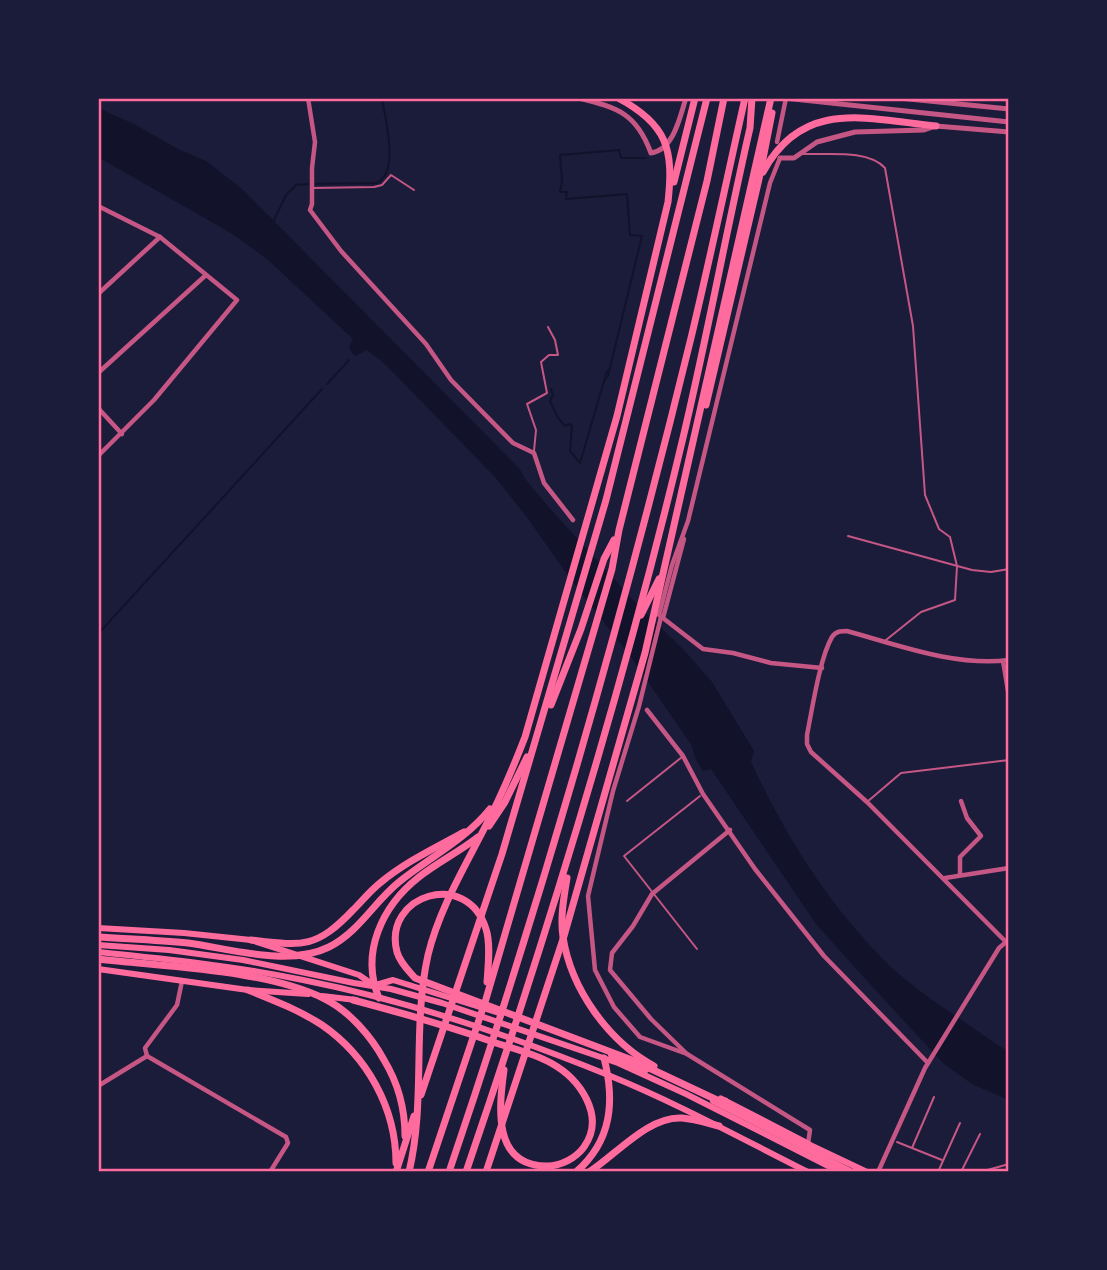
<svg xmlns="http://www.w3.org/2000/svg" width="1107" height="1270" font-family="Lato,sans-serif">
<rect width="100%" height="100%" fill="#1b1b3a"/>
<path fill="#12122b" d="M98 108 134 124 178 149 206 161 242 189 520 469 525 479 554 513 642 610 683 649 712 682 754 751 751 762C785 835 827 903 884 960 906 983 934 1001 960 1019 977 1030 992 1042 1009 1052V1100L972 1084 944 1064 868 982 816 924 711 769 703 771 695 758 692 746 631 657 572 581 526 516 495 477 386 365 367 350 355 356 349 348 353 339 267 259 231 233 98 157Z"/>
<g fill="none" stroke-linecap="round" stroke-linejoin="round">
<g stroke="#12122b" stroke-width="2">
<path d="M315 184 377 183C400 171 385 120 382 98"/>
<path d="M273 222 286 195 296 185 309 184"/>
<path d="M605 379 608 376 642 236 630 235 627 194 566 199 567 192H560L562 181 560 155 619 150 621 158H646"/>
<path d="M327 384 349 360"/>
<path d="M551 389 553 395 550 401 558 418 565 426 570 424 572 426 570 451 580 463 607 371"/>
<path d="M98 634 322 389"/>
</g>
<g stroke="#c65784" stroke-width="2">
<path d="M803 154C827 155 868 149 885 168L913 326 925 495 939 529 950 537 957 566 955 600 921 612 886 640"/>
<path d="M313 188 374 187 382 185 391 175 414 190"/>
<path d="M534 451 536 430 527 404 547 393 541 362 549 355H558L555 340 548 327"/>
<path d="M848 536 972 570 991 572 1009 569"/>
<path d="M627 801 682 757"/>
<path d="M867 802 901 773 1009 760"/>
<path d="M697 949 624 856 700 796"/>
<path d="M897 1142 942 1160"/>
<path d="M912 1148 934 1097"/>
<path d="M938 1172 960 1123"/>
<path d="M961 1172 980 1134"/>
<path d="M980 1172 1009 1164"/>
</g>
<g stroke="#c65784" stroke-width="4.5">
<path d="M308 98 315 142 312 168V204L310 210 341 251 426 344 451 380 513 443 534 453 544 483 573 520"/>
<path d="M777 142 786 98"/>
<path d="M780 158 770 183 688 521 672 565 659 615 703 649 733 653 771 663 822 668"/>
<path d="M98 206 160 237 237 300 154 400 98 456"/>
<path d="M98 294 160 237"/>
<path d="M98 373 206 275"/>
<path d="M98 408 122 434"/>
<path d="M661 617 639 706 613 791 588 896 595 970 614 1007 640 1037 687 1054"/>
<path d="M663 618 684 539"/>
<path d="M1009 660C956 667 898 645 847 631 841 631 836 631 832 637 820 657 812 710 807 735V744L811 752 867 802 1009 945"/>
<path d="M1003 661 1009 697"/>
<path d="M647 710 683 756 703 794 755 869 824 956 928 1063"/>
<path d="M730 830 652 894 633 926 612 953 610 970 651 1019 687 1054 810 1130 808 1144"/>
<path d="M960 874V857L981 836 967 818 961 801"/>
<path d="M945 878 1009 868"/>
<path d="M147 1056 286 1137 288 1143 270 1172"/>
<path d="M147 1056 145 1048 177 1005 182 981"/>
<path d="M98 1086 147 1056"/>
<path d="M878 1172 925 1068 999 948 1006 942"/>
</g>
<g stroke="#c65784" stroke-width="5">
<path d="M579 98C618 108 636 113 651 153 674 150 680 116 686 98"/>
<path d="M784 98 1009 122"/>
<path d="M899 98 1009 109"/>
<path d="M780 158H794L817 142 855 132 924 130 936 126 1009 132"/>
</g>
<g stroke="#ff6b9d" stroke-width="6">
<path d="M98 928 184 933 251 940 359 975 372 984"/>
<path d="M98 945 169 950 243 960 354 983 391 989 442 1003 618 1063 686 1094 840 1172"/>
<path d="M98 952C167 959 236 966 303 980 404 1000 512 1036 608 1075 677 1103 742 1139 808 1172"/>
<path d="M98 969 248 990 308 994"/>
<path d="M376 985 393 980 499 1013"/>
<path d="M322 996 356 1000"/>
<path d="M611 1055 646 1070"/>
<path d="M713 1101 852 1172"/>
<path d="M808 1144 867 1172"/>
</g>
<g stroke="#ff6b9d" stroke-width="7">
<path d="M763 172C803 98 867 119 936 126"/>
<path d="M674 182 695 98"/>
<path d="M706 405 759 179 772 113"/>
<path d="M641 615 659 579"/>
<path d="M551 705 581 629 604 559 614 540"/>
<path d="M489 826 505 802 527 757"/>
<path d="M567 878C564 897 560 917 563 937 571 989 608 1041 654 1066"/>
<path d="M98 937C128 939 158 940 188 943 231 949 289 967 329 947 359 932 374 902 399 882 430 857 464 841 490 809"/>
<path d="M251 940C302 946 316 949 353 910 362 901 370 891 380 883 405 862 435 848 464 832"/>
<path d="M98 959C165 967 265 969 325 999 349 1011 371 1036 384 1060 398 1083 405 1109 405 1136"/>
<path d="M487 982C488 967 491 944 486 929 467 868 382 895 397 952 400 963 409 971 415 978L632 1060 717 1100 725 1101"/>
<path d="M248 990C273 1000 299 1010 322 1025 367 1056 396 1108 396 1163"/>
<path d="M379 998C360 953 382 906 419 877 438 862 459 852 478 837"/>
<path d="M353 1000C402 1013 449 1026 496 1043 515 1049 535 1054 551 1063 580 1079 606 1116 584 1147 576 1158 561 1166 547 1166 492 1166 499 1107 504 1070"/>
<path d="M421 1095 502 854 606 500 707 98"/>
<path d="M721 1099 808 1144"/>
<path d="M396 1172 414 1116"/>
<path d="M409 1172C426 1101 412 1027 428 955 439 910 463 870 484 829 500 799 513 768 525 737L617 416 668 202C674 149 667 124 618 98"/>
<path d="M428 1172 486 999 612 569 619 530 707 181 724 98"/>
<path d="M449 1172C542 898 622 620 691 338 710 259 727 178 745 98"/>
<path d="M466 1172C548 932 623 689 682 442 707 338 726 232 750 128L752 98"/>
<path d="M486 1172 564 936 645 653 771 98"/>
<path d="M576 1172C612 1141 615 1101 604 1058"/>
<path d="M589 1172C616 1155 648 1116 682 1118 694 1119 707 1123 719 1126"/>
</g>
</g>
<rect width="1107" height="1270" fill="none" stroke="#1b1b3a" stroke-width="200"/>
<rect x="100" y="100" width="907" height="1070" fill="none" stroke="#ff6b9d" stroke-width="2.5"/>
</svg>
